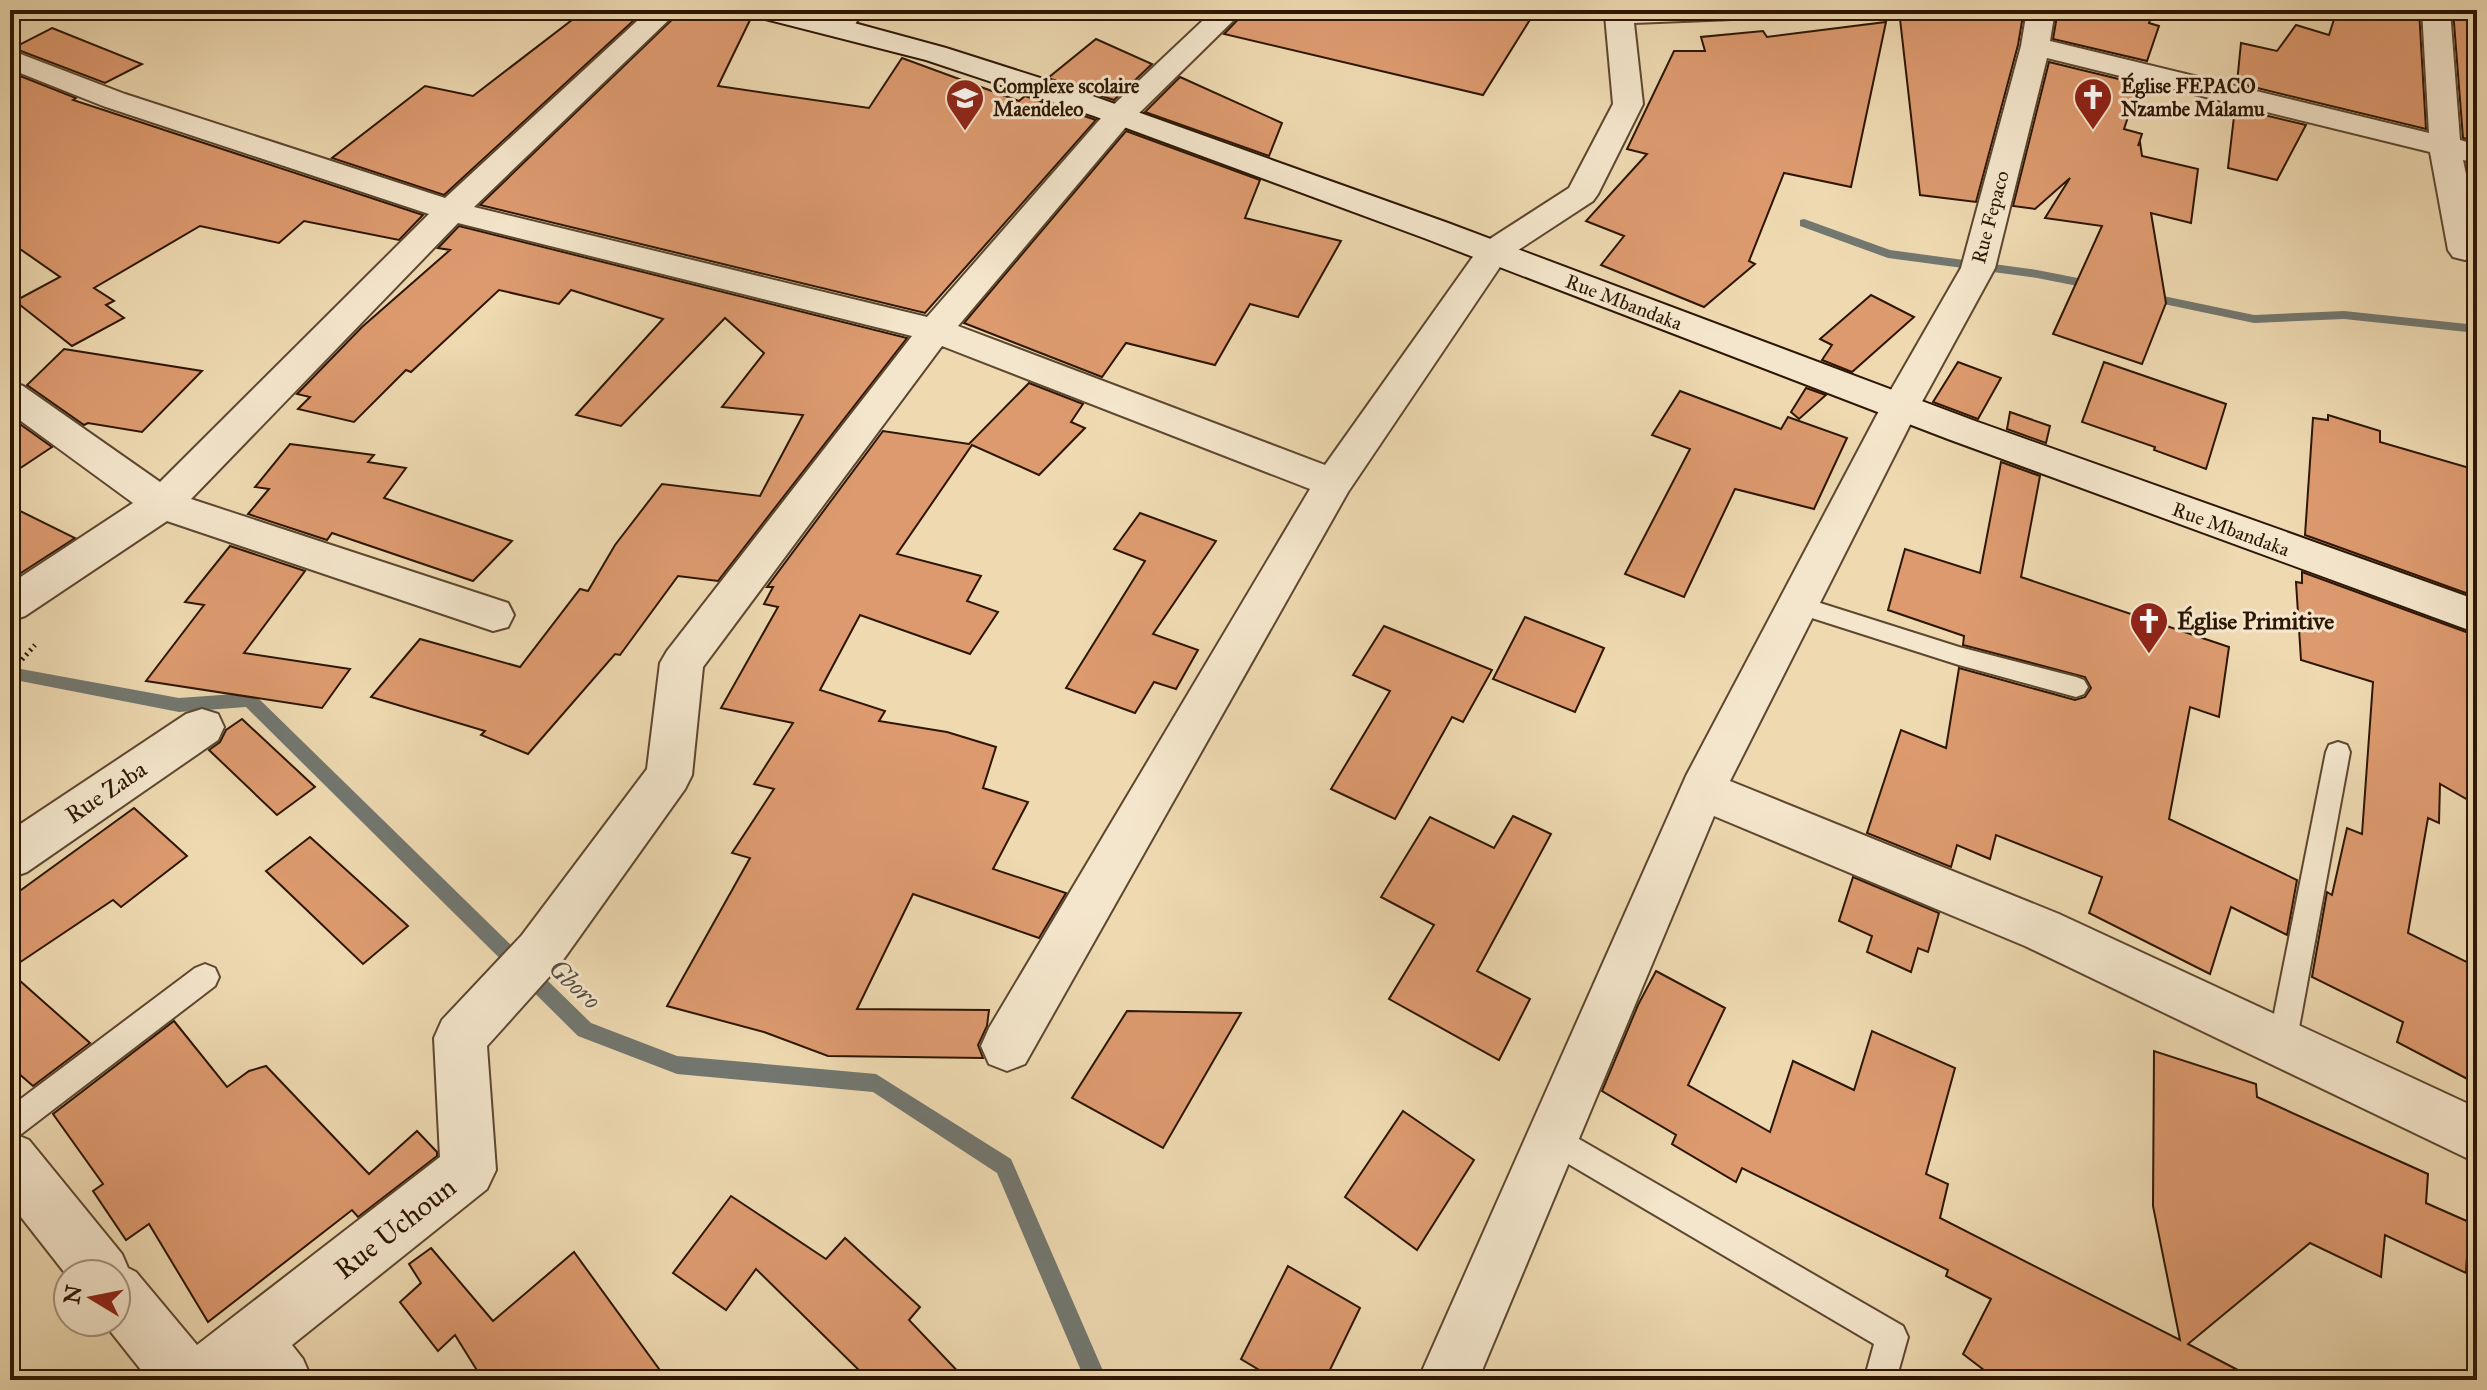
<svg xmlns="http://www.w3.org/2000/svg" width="2487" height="1390" font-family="'IM FELL Great Primer',serif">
<rect width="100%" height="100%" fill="#eed9b1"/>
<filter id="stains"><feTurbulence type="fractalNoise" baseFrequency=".0025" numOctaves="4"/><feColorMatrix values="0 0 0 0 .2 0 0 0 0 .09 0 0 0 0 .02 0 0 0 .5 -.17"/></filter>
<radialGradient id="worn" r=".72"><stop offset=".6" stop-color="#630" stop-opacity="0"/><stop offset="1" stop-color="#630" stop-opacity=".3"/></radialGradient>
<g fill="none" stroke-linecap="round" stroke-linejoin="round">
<g fill="#727770" fill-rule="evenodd">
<path d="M1804 219 1890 250 2037 270 2098 282 2104 286 2098 290 2037 278 1888 258 1800 226V220Z"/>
<path d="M2144 292 2254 315 2344 311 2477 325V333L2344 319 2254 323 2140 299V293Z"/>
<path d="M10 667 179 698 249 693 255 695 591 1023 677 1056 876 1074 1011 1159 1107 1380H1085L997 1173 873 1092 677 1074 578 1036 246 707 179 712 10 679Z"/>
</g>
</g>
<g fill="#dd9a6f" stroke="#2d1604" stroke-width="2">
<path d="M585 10H645L444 195 332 158 425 86 473 96Z"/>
<path d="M682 10H746L751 18 718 86 869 108 902 58 1019 101 1025 96 1096 120 925 313 480 205Z"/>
<path d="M1247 10H1536L1483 95 1224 34Z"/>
<path d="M1899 10H2024L2018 45 1976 202 1920 195Z"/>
<path d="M2058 10H2154L2149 23 2159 26 2147 61 2053 39Z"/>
<path d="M2337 10H2419L2426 129 2237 83 2241 43 2277 51 2296 25 2329 35Z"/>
<path d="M2453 10H2477V142L2463 138Z"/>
<path d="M1886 22 1851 187 1784 173 1749 261 1755 264 1704 307 1601 265 1624 236 1586 221 1647 154 1627 149 1674 51H1705L1701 37 1763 31 1767 37Z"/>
<path d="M52 28 142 64 105 83 13 48Z"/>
<path d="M1096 39 1152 64 1114 100 1048 78Z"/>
<path d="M2049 62 2139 84 2124 129 2142 134 2138 146 2140 142 2142 156 2198 169 2191 223 2151 213 2166 303 2142 364 2053 334 2102 226 2045 218 2070 178 2035 209 2013 206Z"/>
<path d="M10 72 76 98 73 100 423 215 399 240 304 221 279 243 200 226 94 288 114 301 106 305 124 318 72 346 15 301 60 277 10 242Z"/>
<path d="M1180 77 1282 123 1269 156 1145 112Z"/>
<path d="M2235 108 2306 125 2277 180 2228 168Z"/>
<path d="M1126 131 1260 180 1245 218 1341 241 1298 317 1250 304 1215 365 1126 343 1102 377 964 323Z"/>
<path d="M459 226 907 338 718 581 678 576 620 655 615 654 528 754 481 735 485 731 371 697 420 639 520 667 580 589 588 591 615 545 662 484 760 496 803 415 722 407 764 353 725 318 621 426 576 415 663 319 571 290 559 304 499 290 411 372 406 370 354 422 298 409 310 397 297 394 362 327 450 250 438 248Z"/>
<path d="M1871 295 1914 317 1852 372 1822 360 1832 345 1820 339Z"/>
<path d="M64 349 202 371 142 432 88 423 84 425 27 385Z"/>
<path d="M1958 362 2001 378 1978 419 1933 402Z"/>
<path d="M2104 362 2226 404 2206 469 2154 450 2155 447 2082 422Z"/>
<path d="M1029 383 1083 404 1071 422 1085 428 1039 475 972 445 897 554 981 576 967 601 998 612 970 654 860 615 820 690 885 711 879 721 947 732 996 747 983 788 1028 802 993 869 1066 893 1039 938 913 894 857 1009 989 1010 987 1026 978 1045 983 1058 828 1056 764 1032 667 1006 750 858 732 853 774 789 754 784 793 723 721 708 778 607 764 604 773 587H767L883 431 969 444Z"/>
<path d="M1806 388 1826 395 1799 419 1791 412Z"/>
<path d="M1680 391 1781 429 1788 417 1847 438 1814 509 1735 489 1684 597 1625 574 1690 449 1652 435Z"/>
<path d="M2010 412 2050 426 2046 443 2007 429Z"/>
<path d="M2328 415 2380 431V442L2473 469 2474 525 2470 543 2477 546V597L2305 535 2313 418 2328 420Z"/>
<path d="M10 417 52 447 10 475Z"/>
<path d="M290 444 374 455 368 462 406 468 384 498 512 541 473 581 332 533 327 540 248 514 269 489 255 487Z"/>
<path d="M2001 462 2040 476 2021 577 2229 647 2219 717 2190 707 2169 819 2297 880 2287 935 2231 907 2210 974 2089 913 2102 877 1996 835 1990 859 1957 845 1951 867 1867 833 1901 730 1946 748 1959 668 2075 700 2085 697 2091 688 2085 677 1963 645 1964 636 1888 610 1905 549 1980 573Z"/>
<path d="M10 506 75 538 10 580Z"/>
<path d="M1140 513 1216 541 1153 634 1198 650 1176 689 1154 682 1135 713 1066 688 1145 561 1114 549Z"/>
<path d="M230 546 305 571 244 653 350 669 322 708 146 681 204 605 185 602Z"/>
<path d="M2302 572 2477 636V805L2440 784 2439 823 2428 818 2408 933 2477 967V1084L2397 1042 2403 1022 2312 977 2327 892 2332 895 2347 828 2362 834 2373 682 2301 660 2296 582 2302 583Z"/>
<path d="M1525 617 1604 648 1575 712 1493 679Z"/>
<path d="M1384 626 1492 670 1463 722 1452 717 1395 819 1331 789 1390 691 1353 675Z"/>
<path d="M242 719 315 787 277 815 209 750 220 742 226 730Z"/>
<path d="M134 808 187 856 121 907 113 900 10 969V898Z"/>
<path d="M1513 816 1551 834 1477 971 1530 999 1499 1060 1389 999 1434 925 1381 897 1430 817 1494 848Z"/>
<path d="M310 837 408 926 363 964 266 871Z"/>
<path d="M1853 877 1939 913 1928 952 1918 948 1911 972 1867 952 1872 936 1839 921Z"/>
<path d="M1656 971 1725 1008 1688 1085 1770 1132 1793 1061 1854 1090 1872 1031 1955 1068 1926 1174 1948 1184 1940 1218 2180 1340 2153 1206 2154 1051 2256 1084 2257 1097 2428 1174 2426 1203 2469 1222 2466 1273 2385 1235 2381 1277 2310 1243 2188 1344 2257 1380H1997L1963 1354 1991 1299 1946 1276 1948 1270 1742 1168 1736 1182 1672 1144 1676 1135 1602 1091 1638 1005Z"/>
<path d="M10 972 90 1043 33 1086 10 1066Z"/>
<path d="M1127 1011 1241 1013 1163 1148 1072 1098Z"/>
<path d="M174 1021 227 1087 249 1071 266 1066 369 1174 417 1131 437 1152V1156L358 1217 352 1210 208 1322 149 1224 126 1240 93 1191 103 1184 53 1114Z"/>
<path d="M1403 1111 1474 1160 1417 1250 1345 1197Z"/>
<path d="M731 1196 826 1259 845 1238 920 1307 909 1320 966 1380H869L756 1269 726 1310 673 1273Z"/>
<path d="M431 1248 493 1321 574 1252 667 1380H483L455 1335 438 1351 400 1302 421 1283 409 1264Z"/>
<path d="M1288 1266 1360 1308 1325 1380H1276L1241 1359Z"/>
</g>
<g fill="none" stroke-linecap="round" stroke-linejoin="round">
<g stroke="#5d472f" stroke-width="4">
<g id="lane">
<path d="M1798 596 1959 647 2076 677 2084 680 2088 687 2084 694 2076 697 1959 665 1790 611 1787 605 1790 599Z"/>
<path d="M2338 742 2347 745 2350 752 2296 1044 2292 1054 2282 1058 2272 1054 2268 1044 2326 752 2329 745Z"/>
<path d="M205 964 215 968 219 977 215 986 20 1135 10 1140V1107L195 968Z"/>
<path d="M1553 1124 1903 1326 1908 1337 1896 1380H1864L1874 1344 1543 1149 1538 1139 1543 1129Z"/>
</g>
</g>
<g stroke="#5d472f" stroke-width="4">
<g id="street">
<path d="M649 10H679L474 207 927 317 1109 109 1214 10H1244L1131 121 958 326 1325 465 1482 244 1569 188 1613 104 1605 15 1608 10H1771L1767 16 1757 18 1634 23 1643 104 1598 194 1593 201 1506 258 1348 492 1025 1064 1007 1071 989 1064 981 1046 989 1028 1310 489 942 346 703 667 692 775 685 789 558 967 487 1046 496 1170 487 1189 292 1345 303 1359 312 1380H149L103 1322H116V1274H68V1277L10 1203V1132L29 1140 122 1254 128 1268 136 1272 197 1345 440 1157 434 1038 442 1020 522 935 647 769 660 663 667 651 912 336 458 223 191 499 508 603 514 615 508 627 493 631 167 521 25 616 10 621V584L133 503 10 413V382L23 386 160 482 429 214 103 106 10 69V50L125 94 445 198Z"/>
<path d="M835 10H863L851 32 841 35 831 32 827 26Z"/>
<path d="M2027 10H2055L2050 41 2429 133 2422 10H2450L2460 140 2477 145V163L2463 160 2477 227V257L2465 260 2453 257 2448 250 2430 152 2047 58 1995 268 1918 409 1730 781 2059 914 2477 1108V1163L2025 946 1714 816 1478 1380H1418L1686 776 1880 409 1961 268 2021 46Z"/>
<path d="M202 709 218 714 224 727 218 740 27 872 10 878V831L186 714Z"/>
</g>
</g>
<g stroke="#2d1604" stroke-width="4">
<path id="secondary" d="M749 10H801L821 14 946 48 1059 84 1448 223 1975 421 2477 600V633L1948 439 1424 238 1094 116 926 60 753 16Z"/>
</g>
<path stroke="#2d1604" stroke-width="5" stroke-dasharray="2 4" stroke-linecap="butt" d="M10 673 35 645"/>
<use href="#lane" fill="#f4e6cc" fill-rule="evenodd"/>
<use href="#street" fill="#f4e6cc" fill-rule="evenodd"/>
<use href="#secondary" fill="#f4e6cc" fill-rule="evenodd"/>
</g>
<defs>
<g id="church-pin" transform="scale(2)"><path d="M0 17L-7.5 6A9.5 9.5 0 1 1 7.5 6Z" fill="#8f2418" stroke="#f4e6cc"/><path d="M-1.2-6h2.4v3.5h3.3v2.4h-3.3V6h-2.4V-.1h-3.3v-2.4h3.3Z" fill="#fff"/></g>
<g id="school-pin" transform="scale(2)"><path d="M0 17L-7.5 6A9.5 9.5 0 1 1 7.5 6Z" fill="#8f2418" stroke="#f4e6cc"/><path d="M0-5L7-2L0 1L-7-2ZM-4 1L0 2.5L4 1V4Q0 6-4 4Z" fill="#fff"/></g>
</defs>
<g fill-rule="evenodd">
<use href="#church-pin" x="2093" y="97"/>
<use href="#school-pin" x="965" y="98"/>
<use href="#church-pin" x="2149" y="621"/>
</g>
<g text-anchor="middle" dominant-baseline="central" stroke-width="6" stroke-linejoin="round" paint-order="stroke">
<g font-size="20" font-weight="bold" fill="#2d1604" stroke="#f4e6cc" text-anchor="start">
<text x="993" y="86">Complexe scolaire<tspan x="993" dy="23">Maendeleo</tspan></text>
<text x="2121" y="86">Église FEPACO<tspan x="2121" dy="23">Nzambe Malamu</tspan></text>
</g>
<g font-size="20" fill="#2d1604" stroke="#f4e6cc">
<text transform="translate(1990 217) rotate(-75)">Rue Fepaco</text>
<text transform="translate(1624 302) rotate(21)">Rue Mbandaka</text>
<text transform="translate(2231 529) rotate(20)">Rue Mbandaka</text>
</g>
<g font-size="24" font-weight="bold" fill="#2d1604" stroke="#f4e6cc" text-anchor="start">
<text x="2177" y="621">Église Primitive</text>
</g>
<g font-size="24" fill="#2d1604" stroke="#f4e6cc">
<text transform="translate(106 792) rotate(-34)">Rue Zaba</text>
</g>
<g font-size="26" font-style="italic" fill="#554e43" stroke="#f4e6cc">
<text transform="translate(575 984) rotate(43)">Gboro</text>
</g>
<g font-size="28" fill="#2d1604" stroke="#f4e6cc">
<text transform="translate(395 1228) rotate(-38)">Rue Uchoun</text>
</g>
</g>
<rect width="2487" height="1390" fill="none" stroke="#eed9b1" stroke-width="40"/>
<rect x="12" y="12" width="2463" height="1366" fill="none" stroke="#2d1604" stroke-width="4"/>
<rect x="20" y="20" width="2447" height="1350" fill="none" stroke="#2d1604" stroke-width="2"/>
<g transform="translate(92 1298) rotate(280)"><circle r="38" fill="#f4e6cc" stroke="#a4937c" stroke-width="2"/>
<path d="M0-6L14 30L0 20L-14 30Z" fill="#8f2418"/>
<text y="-12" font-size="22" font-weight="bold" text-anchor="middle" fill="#2d1604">N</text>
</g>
<rect width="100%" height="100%" filter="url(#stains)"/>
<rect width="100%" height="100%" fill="url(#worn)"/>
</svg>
